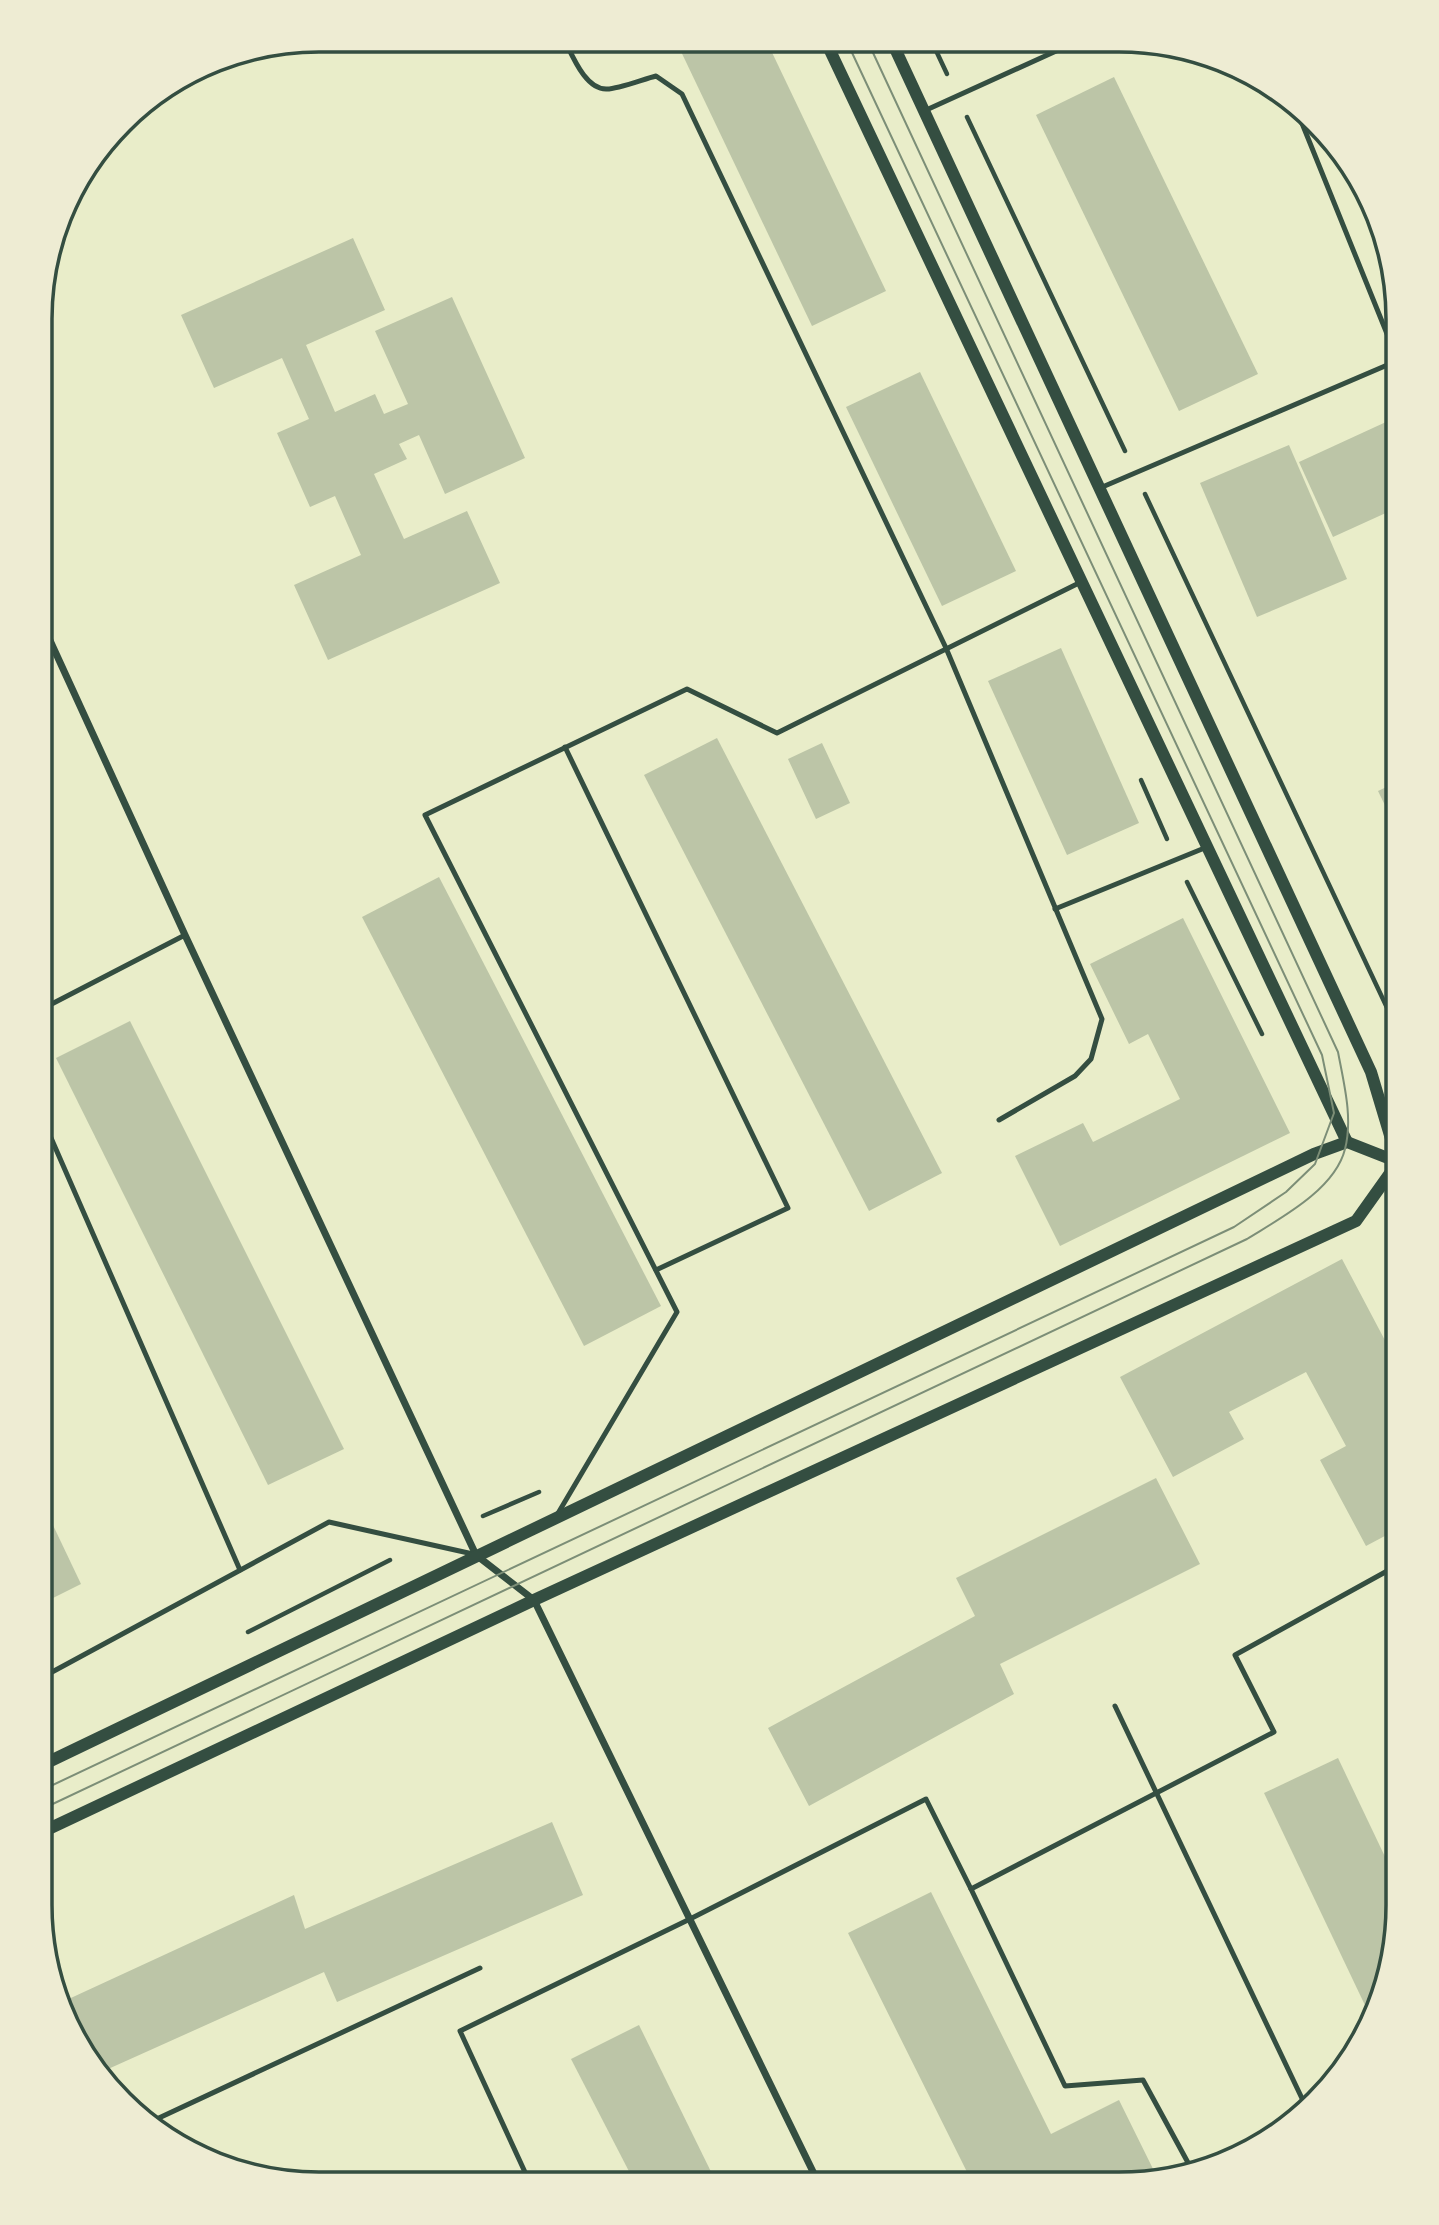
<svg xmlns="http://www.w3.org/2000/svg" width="1439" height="2225" font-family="Manrope,sans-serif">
<rect width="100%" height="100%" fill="#e9edc9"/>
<g fill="#bcc5a7">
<path d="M676 41 767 42 886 291 812 326Z"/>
<path d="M1114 77 1258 374 1179 411 1036 115Z"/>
<path d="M353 238 385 310 306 345 335 412 375 394 384 414 408 404 375 331 452 297 525 458 445 494 419 435 399 444 407 459 374 474 404 539 467 511 500 583 328 660 294 585 361 555 335 496 310 507 277 433 309 419 282 358 214 388 181 315Z"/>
<path d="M920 372 1016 571 942 606 846 407Z"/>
<path d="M1399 416V507L1333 537 1299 462Z"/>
<path d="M1289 445 1347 579 1257 617 1200 483Z"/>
<path d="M1061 648 1139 823 1067 855 988 681Z"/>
<path d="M717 738 942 1173 869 1211 644 775Z"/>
<path d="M822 743 850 803 816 819 788 759Z"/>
<path d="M1399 781V834L1378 791Z"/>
<path d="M439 877 661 1306 584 1346 362 917Z"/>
<path d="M1183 918 1290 1133 1060 1246 1015 1156 1083 1123 1093 1142 1180 1099 1148 1034 1129 1044 1090 964Z"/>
<path d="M130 1021 344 1449 268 1485 56 1058Z"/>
<path d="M1342 1259 1398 1365V1529L1366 1546 1320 1460 1346 1446 1306 1372 1229 1412 1244 1439 1173 1477 1120 1377Z"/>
<path d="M1156 1478 1200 1564 1000 1664 1014 1694 809 1806 768 1728 975 1616 956 1578Z"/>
<path d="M41 1500 81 1584 41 1604Z"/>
<path d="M1338 1758 1398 1884V1924L1384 1996 1372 2020 1264 1793Z"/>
<path d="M552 1822 583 1895 337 2002 324 1972 97 2074 62 2013 60 2003 294 1895 305 1929Z"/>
<path d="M931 1892 1051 2134 1119 2100 1157 2177 1120 2185 973 2184 848 1933Z"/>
<path d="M639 2025 717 2184 635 2183 571 2059Z"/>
</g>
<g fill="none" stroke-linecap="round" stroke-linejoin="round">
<g stroke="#344e41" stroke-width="4.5">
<path d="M932 42 947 74"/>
<path d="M967 117 1125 451"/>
<path d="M1145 494 1398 1031"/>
<path d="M1141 780 1167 839"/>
<path d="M1187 882 1262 1034"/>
<path d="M483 1516 539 1492"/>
<path d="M248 1632 390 1560"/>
</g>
<g stroke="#344e41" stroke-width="5">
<path d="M565 41C573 57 586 90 607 89 618 89 644 79 656 76L682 94 946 648 1102 1019 1091 1059 1075 1076 999 1120"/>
<path d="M239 56 240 59"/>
<path d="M1293 101 1398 361"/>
<path d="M924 111 1076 42"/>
<path d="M1100 488 1399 360"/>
<path d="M565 747 788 1208 656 1270"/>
<path d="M1055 909 1207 847"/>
<path d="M42 1009 185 935"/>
<path d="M41 1115 240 1570"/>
<path d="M557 1515 677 1312 425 815 687 689 777 733 1081 582"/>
<path d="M41 1678 329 1522 473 1554"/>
<path d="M1115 1706 1308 2111"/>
<path d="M971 1889 1065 2086 1143 2080 1192 2170"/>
<path d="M146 2124 480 1968"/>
<path d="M530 2183 460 2031 690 1919 926 1799 971 1889 1274 1732 1235 1655 1398 1565"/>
</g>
<path stroke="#344e41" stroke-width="7" d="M42 623 185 935 476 1555 534 1600 819 2184"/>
<g stroke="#344e41" stroke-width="12">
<path d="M826 42 1347 1142"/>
<path d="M892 42 1371 1072 1398 1162"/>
<path d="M40 1766 1314 1154 1347 1142 1398 1162"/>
<path d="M40 1833 534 1600 1356 1221 1398 1162"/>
</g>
<g stroke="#7c8e77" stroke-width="2">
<path d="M40 1791 1234 1227 1286 1192 1315 1164 1334 1113 1322 1055 847 42"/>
<path d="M40 1810 1247 1239C1279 1219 1335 1190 1345 1149 1353 1118 1344 1084 1338 1052L868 42"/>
</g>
</g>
<path d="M0 0H1439V2225H0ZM319 52H1119A267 267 0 0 1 1386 319V1905A267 267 0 0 1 1119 2172H319A267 267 0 0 1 52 1905V319A267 267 0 0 1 319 52Z" fill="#eeecd3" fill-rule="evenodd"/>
<path fill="none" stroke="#344e41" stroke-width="3.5" d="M319 52H1119A267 267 0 0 1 1386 319V1905A267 267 0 0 1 1119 2172H319A267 267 0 0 1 52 1905V319A267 267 0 0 1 319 52Z"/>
</svg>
